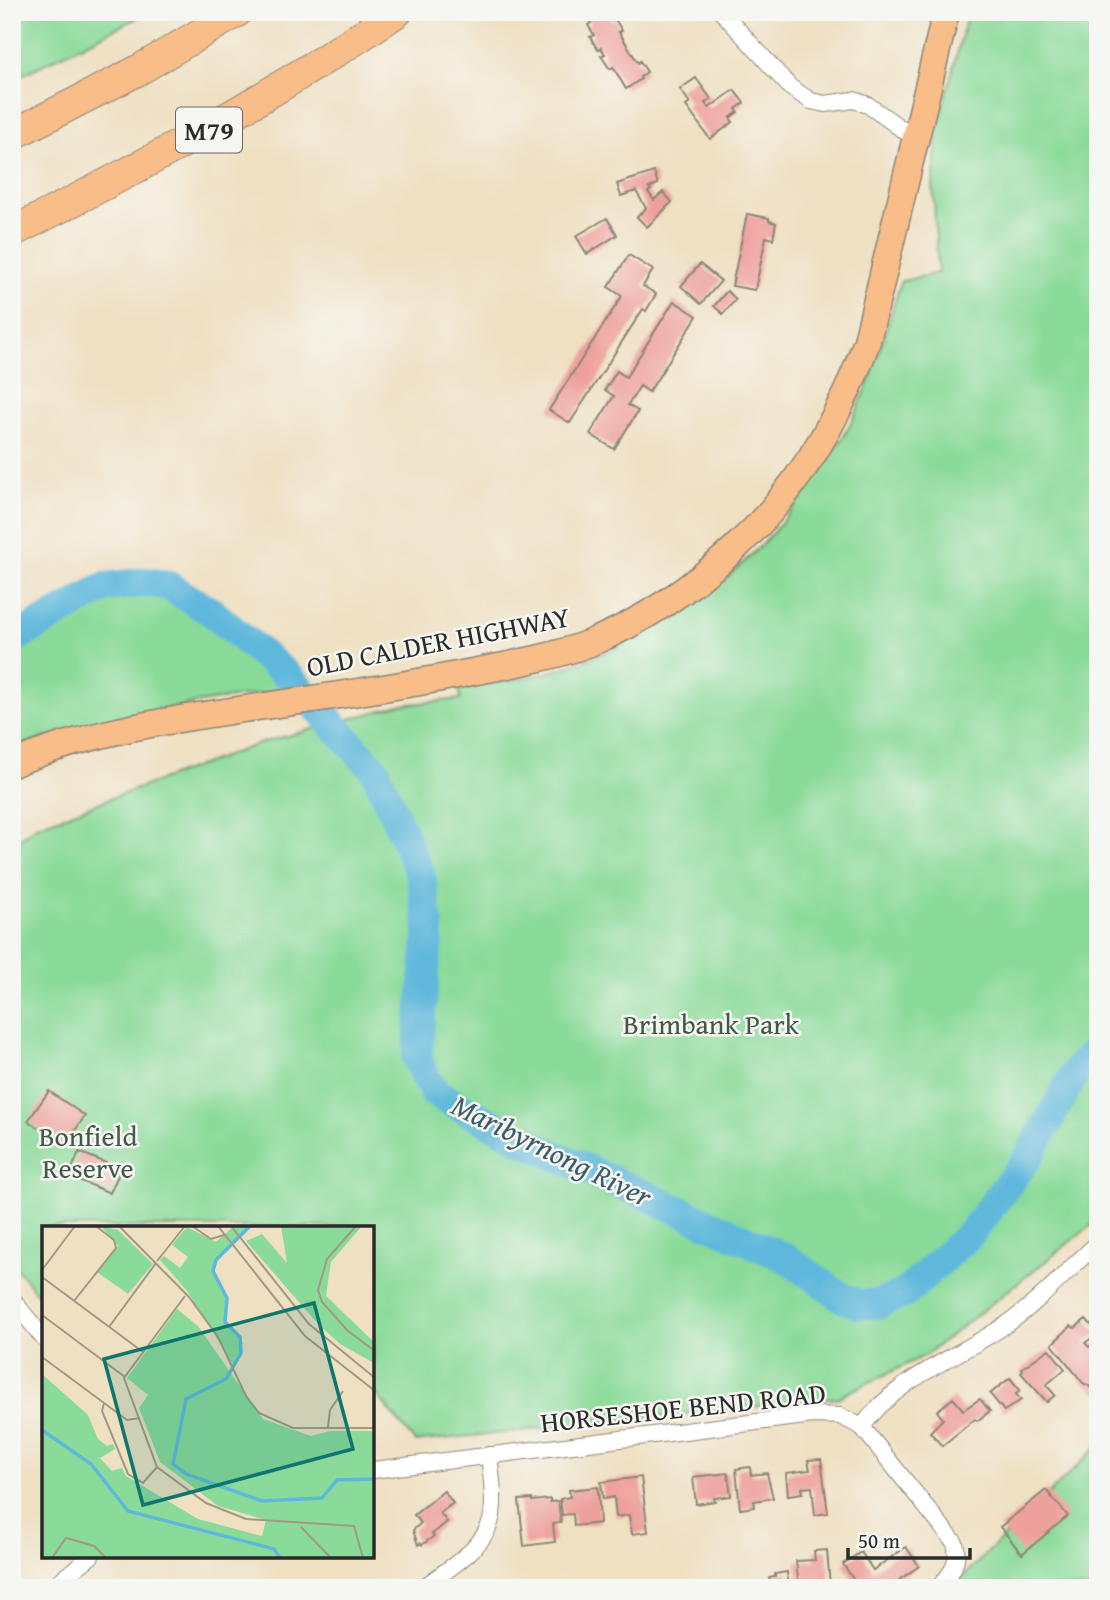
<svg xmlns="http://www.w3.org/2000/svg" width="1110" height="1600" font-family="'Gentium Book Plus',serif">
<rect width="100%" height="100%" fill="#f6f6f2"/>
<filter id="ink" filterUnits="userSpaceOnUse"><feTurbulence type="fractalNoise" baseFrequency=".0143" numOctaves="2"/><feDisplacementMap in="SourceGraphic" scale="14" xChannelSelector="R" yChannelSelector="G"/><feConvolveMatrix kernelMatrix="1 2 1 2 8 2 1 2 1" color-interpolation-filters="sRGB"/></filter>
<filter id="wash" filterUnits="userSpaceOnUse"><feTurbulence type="fractalNoise" baseFrequency=".00686" numOctaves="4" result="noise"/><feDisplacementMap in="SourceGraphic" scale="28" xChannelSelector="R" yChannelSelector="G"/><feGaussianBlur stdDeviation="1.57" result="paint"/><feColorMatrix in="noise" values="0 0 0 0 0 0 0 0 0 0 0 0 0 0 0 0 0 1.4 0 .05"/><feComposite in="paint" operator="in"/></filter>
<g filter="url(#wash)">
<rect width="100%" height="100%" fill="#efe0c2"/>
<g fill="#8ada99" stroke="#5a8262" stroke-width="2">
<path d="M12 12H149L12 80Z"/>
<path d="M968 12H1098V1220L926 1355 837 1398 415 1442 373 1390V1227H44V1302L12 1263V845L36 826 261 743 400 705 461 699 459 689C494 683 529 679 563 668 669 633 751 572 814 480 829 460 843 439 854 417 874 374 887 327 901 281L938 273 933 187 938 126Z"/>
<path d="M146 582 169 586 213 613 298 688C202 703 103 713 12 750V640L105 587Z"/>
<path d="M1098 1446V1588H951Z"/>
</g>
<g fill="none" stroke-linecap="round" stroke-linejoin="round">
<path stroke="#5eb8dc" stroke-width="30" d="M12 640 105 587 146 582 169 586 213 613 287 675 375 770 421 876 429 928 417 1059 426 1079 436 1094 526 1142 786 1258 843 1298 858 1304H879L905 1293 971 1233 1029 1156 1076 1071 1098 1048"/>
</g>
<g id="blocks">
<g fill="#eea09c">
<path d="M591 12H607L612 21 615 19 622 31 619 32 638 63 640 61 647 72 640 77 641 79 626 89 613 67 610 69 601 56 605 54 601 48 598 50 590 37 594 35 588 25 591 23 586 15Z"/>
<path d="M696 78 711 99 705 103 709 108 734 90 744 103 736 109 738 112 730 118 733 122 710 139 686 106 690 103 680 89Z"/>
<path d="M654 172 658 184 649 188 651 190 648 192 654 200 663 192 672 202 647 227 637 217 646 208 636 191 621 196 617 184Z"/>
<path d="M747 214 769 218V221L776 223 773 239 766 237 755 290 732 286Z"/>
<path d="M607 218 617 235 587 254 576 236Z"/>
<path d="M629 255 653 270 643 286 656 294 646 311 643 309 570 423 549 410 622 296 608 287Z"/>
<path d="M700 264 721 281 701 304 681 286Z"/>
<path d="M727 291 736 299 723 314 714 306Z"/>
<path d="M674 301 697 316 649 392 640 386 628 405 638 411 614 449 590 434 614 396 605 390 617 371 626 377Z"/>
<path d="M49 1091 85 1116 65 1145 28 1121Z"/>
<path d="M79 1152 121 1169 110 1193 69 1176Z"/>
<path d="M1086 1319 1098 1333 1085 1343 1089 1347 1098 1340V1392L1096 1393 1089 1386 1083 1383 1052 1344 1071 1326 1075 1328Z"/>
<path d="M1049 1349 1065 1369 1046 1385 1055 1395 1047 1402 1021 1373 1023 1370 1022 1368Z"/>
<path d="M1010 1378 1020 1390 1016 1394 1021 1400 1004 1411 990 1394Z"/>
<path d="M953 1398 963 1410 980 1399 990 1411 977 1421 975 1419 942 1446 930 1432 943 1419 937 1411Z"/>
<path d="M821 1459 828 1513 815 1515 812 1487 802 1488 803 1493 788 1495 786 1473 810 1470 808 1460Z"/>
<path d="M750 1467 751 1475 767 1473 773 1498 754 1501 755 1507 740 1509 736 1469Z"/>
<path d="M728 1473 731 1496 714 1498 715 1501 696 1504 693 1477Z"/>
<path d="M641 1477 648 1532 632 1534 629 1515 616 1517 614 1497 603 1499 601 1482Z"/>
<path d="M598 1487 600 1523 574 1526 573 1514 562 1515 560 1499 570 1497 569 1490Z"/>
<path d="M1046 1490 1068 1516 1022 1554 1000 1527Z"/>
<path d="M444 1491 453 1503 440 1513 447 1522 432 1534 434 1536 422 1545 420 1543 418 1545 413 1530 421 1523 414 1515Z"/>
<path d="M532 1499V1501L550 1499V1502L558 1501 561 1523 553 1524 555 1542 524 1546 519 1500Z"/>
<path d="M906 1547 919 1566 888 1588H846L855 1582 843 1564 861 1552 873 1570Z"/>
<path d="M827 1550 830 1586 834 1585V1588H799L796 1561 815 1560 814 1551Z"/>
<path d="M787 1572 789 1588H771L769 1578 775 1577V1574Z"/>
</g>
</g>
</g>
<g filter="url(#ink)">
<use href="#blocks" fill-opacity="0" stroke="#8d8676" stroke-width="2"/>
<g fill="none" stroke-linecap="round" stroke-linejoin="round">
<g stroke="#8d8676" stroke-width="18">
<g id="minor">
<path d="M722 12 791 88 811 101 825 104 854 100 868 105 916 139"/>
<path d="M12 1299 44 1339"/>
<path d="M862 1427C895 1379 954 1359 1001 1328 1037 1305 1066 1271 1098 1243"/>
<path d="M373 1470 813 1415 840 1416 862 1427 955 1543C960 1562 951 1575 938 1588"/>
<path d="M51 1588 91 1556"/>
<path d="M423 1588C448 1568 487 1548 492 1515 495 1495 491 1475 489 1455"/>
</g>
</g>
<g stroke="#8d8676" stroke-width="29">
<path id="primary" d="M12 764C91 731 174 719 258 707 328 697 398 687 467 673 508 665 551 658 590 643 644 621 693 587 735 548 798 490 839 421 867 341L946 12"/>
</g>
<g stroke="#8d8676" stroke-width="32">
<g id="motorway">
<path d="M12 135 137 71 237 12"/>
<path d="M12 232C146 165 273 96 397 12"/>
</g>
</g>
<use href="#minor" stroke="#fff" stroke-width="16"/>
<use href="#primary" stroke="#f8bd89" stroke-width="26"/>
<use href="#motorway" stroke="#f8bd89" stroke-width="30"/>
</g>
</g>
<g text-anchor="middle" dominant-baseline="central" stroke-width="5" stroke-linejoin="round" paint-order="stroke">
<rect fill="#f6f6f2" stroke="#686867" stroke-width="2" x="176" y="107.5" width="66" height="45" rx="5"/>
<g font-size="26" font-weight="bold" fill="#2b2b2b">
<text x="209" y="130">M79</text>
</g>
<g font-size="28" fill="#2b2b2b" stroke="#f6f6f2">
<text transform="translate(438 641) rotate(-11)">OLD CALDER HIGHWAY</text>
<text transform="translate(683 1407) rotate(-6)">HORSESHOE BEND ROAD</text>
</g>
<g font-size="28" fill="#435746" stroke="#f6f6f2">
<text x="711" y="1023">Brimbank Park</text>
<text x="88" y="1135">Bonfield<tspan x="88" dy="32">Reserve</tspan></text>
</g>
<g font-size="30" font-style="italic" fill="#3d5c69" stroke="#f6f6f2">
<text transform="translate(552 1150) rotate(26)">Maribyrnong River</text>
</g>
</g>
<g transform="translate(42 1226)">
<rect width="332" height="332" fill="#efe0c2"/>
<path d="M59 0 76 4 111 38 86 68 55 46 76 20ZM192 0H208L174 34 171 45 185 72 183 96 201 117 192 140 145 65 118 34 122 30 138 42 146 31 130 19 145 1 174 16ZM239 0H320L289 36 284 70 332 116V137L298 118 276 98 204 15 220 8 245 37ZM135 83 156 100 221 193 269 210 288 205H332V332H0V148L46 189 56 213 65 220 71 218 73 223 58 232 70 245 80 242 84 250 156 293 220 310 224 294 176 280 118 236 97 182 106 169 85 152Z" fill="#8ada99"/>
<path fill="none" stroke="#5eb8dc" stroke-width="3.5" d="M208 0 174 34 171 45 185 72 183 96 198 111 199 127 184 153 144 173 131 238 144 248 220 275 280 272 295 254 333 253M0 204 49 238 86 285 232 323 238 332"/>
<path fill="none" stroke="#a19886" stroke-width="2" d="M77 0 147 71 176 111 204 170 217 187 251 202H333M150 0 169 13 182 9M176 0 263 110 333 165M189 0 267 98 333 152M314 0 285 33 276 64 280 76 306 105 333 125M115 35 143 0M0 44 33 0M0 51 101 126M143 70 82 152 115 241 164 277 204 293 312 300 321 332M32 75 74 22 72 14 54 0M0 89 83 151M67 101 114 37M0 131 85 194 98 192M62 177 60 185 86 248 101 257 115 241M286 201 288 184 301 165M259 301 289 332M10 332 24 312 52 320 64 332"/>
<path fill="#0f766e" fill-opacity="0.15" stroke="#0f766e" stroke-width="3.5" d="M272 77 311 223 101 279 62 133Z"/>
<rect width="332" height="332" fill="none" stroke="#2b2b2b" stroke-width="3.5"/>
</g>
<rect width="1110" height="1600" fill="none" stroke="#f6f6f2" stroke-width="42"/>
<path d="M848 1548v10h122v-10" fill="none" stroke="#2b2b2b" stroke-width="3.5"/>
<text x="858" y="1548" font-size="21" fill="#2b2b2b" stroke="#f6f6f2" stroke-width="5" paint-order="stroke">50 m</text>
</svg>
